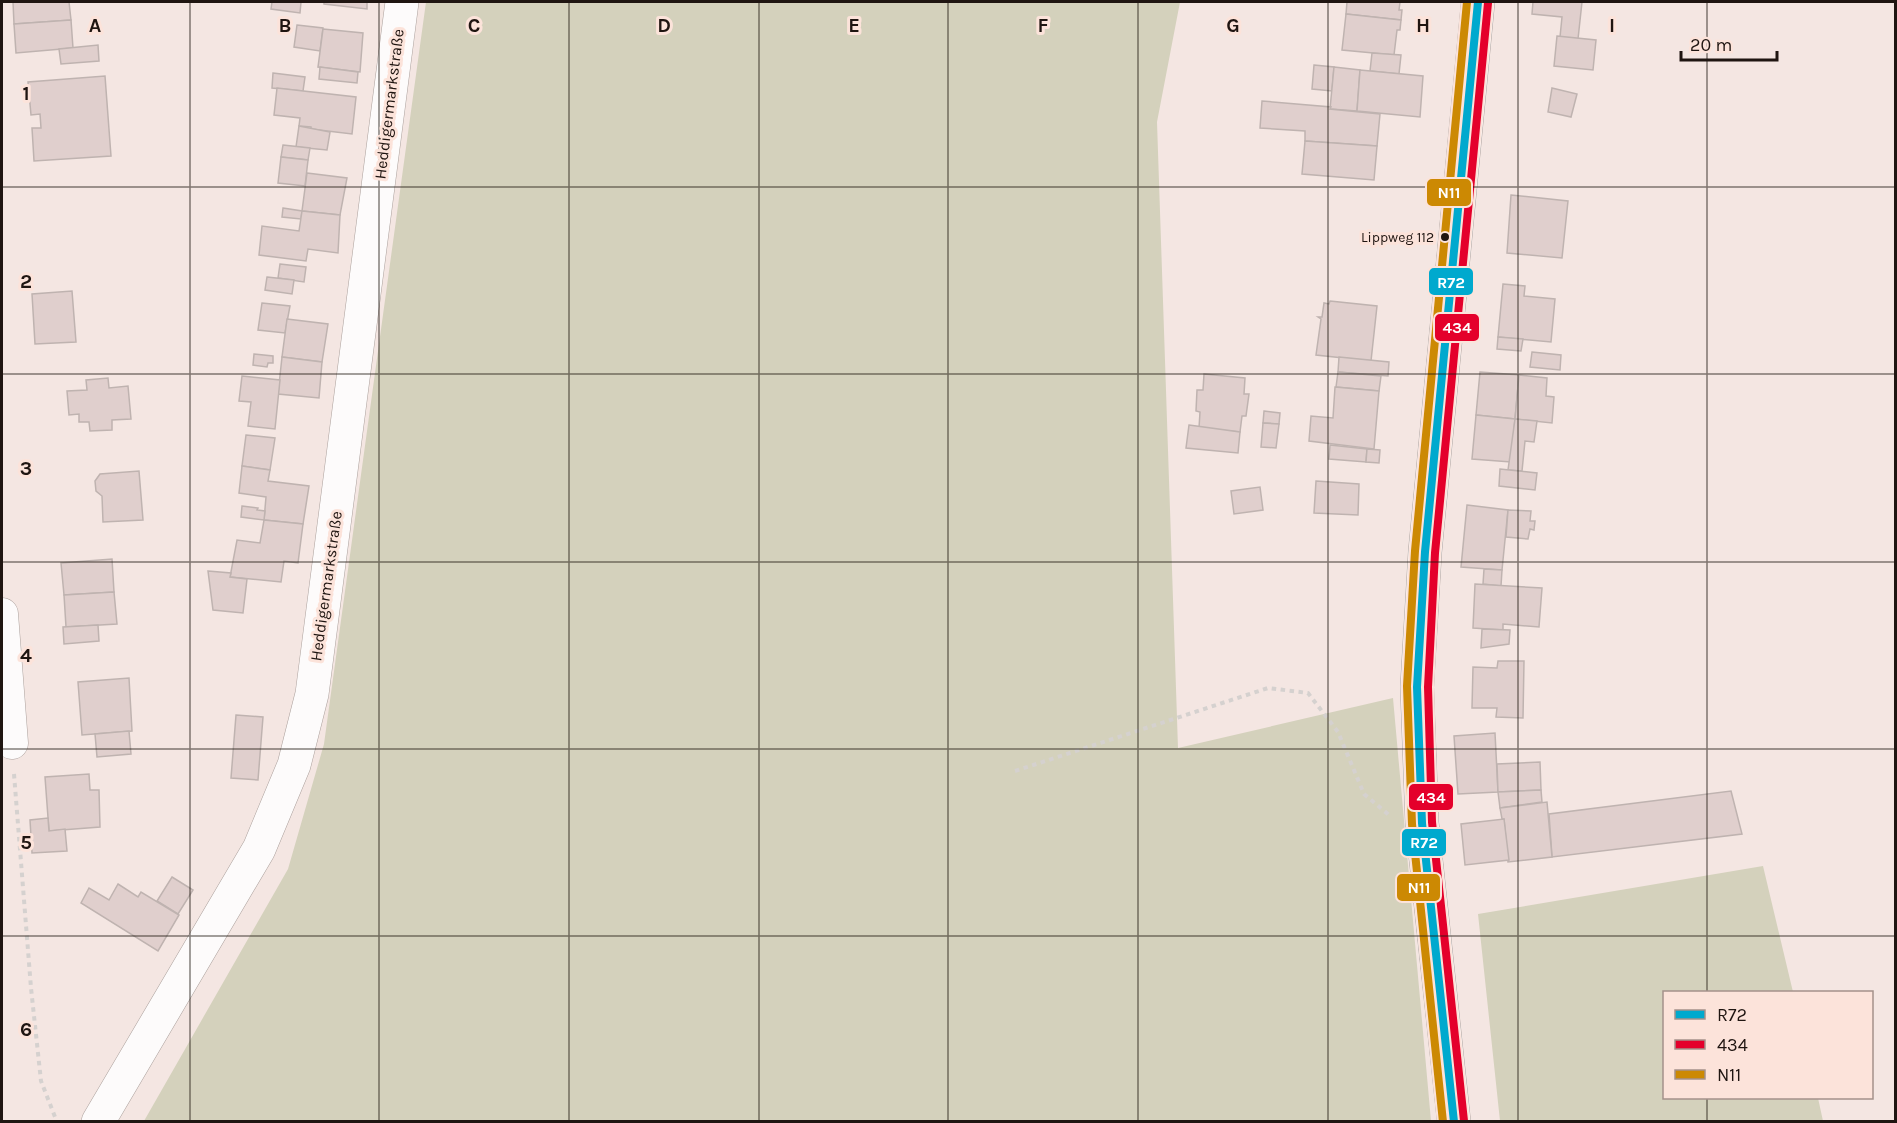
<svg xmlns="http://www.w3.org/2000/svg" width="1897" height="1123" font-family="Karla,sans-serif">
<rect width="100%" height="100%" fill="#f4e6e2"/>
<g fill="#d4d1bc">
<path d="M426 2H1180L1157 122 1178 748 1393 698 1431 1121H144L288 869 324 744Z"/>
<path d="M1763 866 1793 992H1664V1098H1818L1823 1121H1500L1478 914Z"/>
</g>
<g fill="#e0cfcd" stroke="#bfb3b0" stroke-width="1.5">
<path d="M13 2H69L71 20 14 24Z"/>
<path d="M272 2H301L300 13 271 9Z"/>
<path d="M324 2H367V9L324 4Z"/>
<path d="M1347 2H1400L1399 10H1402L1401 20 1346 14Z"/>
<path d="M1533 2H1582L1578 39 1560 37 1562 17 1532 14Z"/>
<path d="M1346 14 1401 20 1400 30H1397L1394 55 1342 50Z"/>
<path d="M71 20 73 48 16 53 14 24Z"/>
<path d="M297 25 323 28 320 51 294 47Z"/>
<path d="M323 29 363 33 360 72 318 67Z"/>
<path d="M1557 36 1596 40 1593 70 1554 66Z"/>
<path d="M98 45 99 61 61 64 59 49Z"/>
<path d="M1372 53 1401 55 1399 74 1370 71Z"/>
<path d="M1314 65 1334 67 1332 91 1312 89Z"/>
<path d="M320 67 358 72 357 83 319 79Z"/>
<path d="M1334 67 1360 70 1357 111 1330 109Z"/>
<path d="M1360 70 1423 76 1420 117 1357 111Z"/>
<path d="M273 73 305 77 303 91 272 88Z"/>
<path d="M105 76 111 156 34 161 32 128H41L40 114 31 115 28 82Z"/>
<path d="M277 88 356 97 352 134 311 129V127L299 126 300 118 274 115Z"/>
<path d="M1552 88 1577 94 1571 117 1548 112Z"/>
<path d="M1262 101 1331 107 1330 109 1380 114 1377 146 1305 141V131L1260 128Z"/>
<path d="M299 126 330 132 327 150 296 147Z"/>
<path d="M1305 141 1377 146 1374 180 1302 174Z"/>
<path d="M283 145 310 148 308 160 281 157Z"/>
<path d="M281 157 308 160 305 186 278 183Z"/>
<path d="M307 173 347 178 340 215 302 211Z"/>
<path d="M1511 195 1568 201 1562 258 1507 253Z"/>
<path d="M283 208 302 211 301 219 282 217Z"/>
<path d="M302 211 340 215 338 253 308 249 306 261 259 255 262 226 299 231Z"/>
<path d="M280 264 306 267 304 282 278 278Z"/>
<path d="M267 277 294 280 292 294 265 290Z"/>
<path d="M1503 284 1525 286 1524 296 1555 299 1551 342 1498 337Z"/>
<path d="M72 291 76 342 35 344 32 294Z"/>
<path d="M1330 301 1377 306 1371 361 1316 355 1321 319 1318 317H1322L1324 303 1329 304Z"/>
<path d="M262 303 290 306 285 333 258 330Z"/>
<path d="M287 319 328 324 322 362 282 357Z"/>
<path d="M1498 337 1523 339 1521 351 1497 349Z"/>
<path d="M1532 352 1561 355 1560 370 1530 367Z"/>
<path d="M254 354 273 356V363H268L267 367 253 365Z"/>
<path d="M282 357 322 362 319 398 278 394Z"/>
<path d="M1339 357 1389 362 1388 376 1338 372Z"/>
<path d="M1338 372 1381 376 1379 391 1336 387Z"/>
<path d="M1480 372 1519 375 1515 419 1476 415Z"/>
<path d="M1204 374 1245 378 1244 394H1249L1246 416H1242L1240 432 1199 428 1200 412 1196 411 1197 390H1203Z"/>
<path d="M1519 375 1547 378 1546 396 1554 397 1552 423 1515 419Z"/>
<path d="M242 376 280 380 275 429 248 426 251 402 239 401Z"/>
<path d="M108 378 109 388 128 386 131 419 112 420V430L90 431 89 422H79V414L69 415 67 391 87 390 86 380Z"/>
<path d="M1335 387 1379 391 1374 449 1309 441 1311 416 1333 418Z"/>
<path d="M1264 411 1280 413 1279 424 1263 423Z"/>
<path d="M1476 415 1515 419 1511 462 1472 459Z"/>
<path d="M1515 419 1537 421 1534 442 1525 441 1522 471 1508 470Z"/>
<path d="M1263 423 1279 424 1276 448 1261 447Z"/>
<path d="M1189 425 1240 432 1238 453 1186 448Z"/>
<path d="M246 435 275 438 270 470 242 466Z"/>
<path d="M1330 445 1367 449 1366 462 1329 459Z"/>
<path d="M1367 449 1380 450 1379 463 1366 462Z"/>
<path d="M242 466 270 470 268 481 309 486 303 524 264 520 266 497 239 493Z"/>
<path d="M1500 469 1537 473 1535 490 1499 486Z"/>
<path d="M139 471 143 520 103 522 102 496 96 491 95 481 100 474Z"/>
<path d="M1316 481 1359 484 1358 515 1314 513Z"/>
<path d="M1260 487 1263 510 1234 514 1231 491Z"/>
<path d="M1467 505 1508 510 1502 570 1461 567Z"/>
<path d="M242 506 258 508 257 510 265 511 264 520 241 517Z"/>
<path d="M1508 510 1531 511 1530 521H1535L1534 530 1530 529 1528 539 1506 537Z"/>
<path d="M264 520 303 524 298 563 284 561 281 582 230 577 237 540 260 543Z"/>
<path d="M112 559 114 592 64 595 61 563Z"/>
<path d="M1484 569 1502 570 1501 586 1483 584Z"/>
<path d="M208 571 231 573 230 577 247 579 243 613 213 610Z"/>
<path d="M1475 584 1542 588 1539 627 1503 624V630L1473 628Z"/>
<path d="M114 592 117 624 66 627 64 595Z"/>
<path d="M98 625 99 641 64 644 63 627Z"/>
<path d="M1482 629 1510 630 1509 644 1481 648Z"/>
<path d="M1498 661H1524L1523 718 1496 717 1497 708H1472L1473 667 1497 668Z"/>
<path d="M129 678 132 731 82 735 78 682Z"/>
<path d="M236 715 263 717 258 780 231 778Z"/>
<path d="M129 731 131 754 97 757 95 734Z"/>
<path d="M1495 733 1498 792 1458 794 1454 736Z"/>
<path d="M1540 762 1541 790 1498 792 1497 764Z"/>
<path d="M89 774 90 790H99L100 827 49 831 45 777Z"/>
<path d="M1541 790 1542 802 1500 808 1498 792Z"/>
<path d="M1731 791 1742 834 1552 857 1549 814Z"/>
<path d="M1547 802 1552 857 1508 862 1504 819H1502L1500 808Z"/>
<path d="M48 818 49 831 65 829 67 851 32 853 30 820Z"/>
<path d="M1504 819 1509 860 1465 865 1461 824Z"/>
<path d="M172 877 193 890 178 914 157 901Z"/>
<path d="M118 884 138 897 141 892 179 915 158 951 81 903 89 888 109 900Z"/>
</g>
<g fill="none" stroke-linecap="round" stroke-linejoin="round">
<g stroke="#aba09c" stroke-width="33">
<path id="minor" d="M2 614 12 743"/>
</g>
<g stroke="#aba09c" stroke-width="34">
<g id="tertiary">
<path d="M98 1122 259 849 294 765 312 694 402 2"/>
<path d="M1454 1122 1422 823 1417 687 1425 552 1478 2"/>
</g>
</g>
<g stroke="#d5d1cf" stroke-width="4" stroke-dasharray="4.5 4.5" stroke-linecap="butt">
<path d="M1015 771 1268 688 1308 693 1338 732 1364 794 1389 815"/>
<path d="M14 774 31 988 41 1081 57 1122"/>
</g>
<use href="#minor" stroke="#fdfbfb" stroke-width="32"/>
<use href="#tertiary" stroke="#fdfbfb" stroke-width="33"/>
<g stroke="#fce3da" stroke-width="12">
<path id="bus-1" d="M1454 1122 1422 823 1417 687 1425 552 1478 2"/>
</g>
<g stroke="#fce3da" stroke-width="12">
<path id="bus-2" d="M1464 1121 1432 822 1428 687 1435 553 1488 3"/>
</g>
<g stroke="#fce3da" stroke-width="12">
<path id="bus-3" d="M1443 1122 1412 824 1407 686 1415 551 1467 2"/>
</g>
<use href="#bus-1" stroke="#00a9ce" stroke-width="8"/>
<use href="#bus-2" stroke="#e4002b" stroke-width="8"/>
<use href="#bus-3" stroke="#cc8903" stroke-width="8"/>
</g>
<path fill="none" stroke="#1f1511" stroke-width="1.5" stroke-opacity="0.55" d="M190 2V1122M379 2V1122M569 2V1122M759 2V1122M948 2V1122M1138 2V1122M1328 2V1122M1518 2V1122M1707 2V992M2 187H1896M2 374H1896M2 562H1896M2 749H1896M2 936H1896M1707 1098V1122"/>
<circle fill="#1f1511" stroke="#fce3da" stroke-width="2" cx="1445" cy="237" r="5"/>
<g text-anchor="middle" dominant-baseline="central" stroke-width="6" stroke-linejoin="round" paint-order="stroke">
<g font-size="14" fill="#1f1511" stroke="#fce3da" text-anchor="end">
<text x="1434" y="237">Lippweg 112</text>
</g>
<g font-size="16" fill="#1f1511" stroke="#fce3da">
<text transform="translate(389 104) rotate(-83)">Heddigermarkstraße</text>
<text transform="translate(326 586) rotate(-82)">Heddigermarkstraße</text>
</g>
</g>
<g font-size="20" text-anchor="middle" font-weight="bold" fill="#1f1511" stroke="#fce3da" stroke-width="6" stroke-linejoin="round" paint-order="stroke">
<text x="95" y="32">A</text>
<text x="285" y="32">B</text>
<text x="474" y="32">C</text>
<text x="664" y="32">D</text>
<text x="854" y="32">E</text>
<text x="1043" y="32">F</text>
<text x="1233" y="32">G</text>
<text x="1423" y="32">H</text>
<text x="1612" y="32">I</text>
<text x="26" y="100">1</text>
<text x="26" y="288">2</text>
<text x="26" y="475">3</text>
<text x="26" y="662">4</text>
<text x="26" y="849">5</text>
<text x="26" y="1036">6</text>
</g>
<g stroke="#fce3da" stroke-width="2">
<rect x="1426" y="178" width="46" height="29" rx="6" fill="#cc8903"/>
<rect x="1428" y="267" width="46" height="29" rx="6" fill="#00a9ce"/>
<rect x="1434" y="313" width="46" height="29" rx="6" fill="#e4002b"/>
<rect x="1408" y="783" width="46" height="28" rx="6" fill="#e4002b"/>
<rect x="1401" y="828" width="46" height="29" rx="6" fill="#00a9ce"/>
<rect x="1396" y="873" width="45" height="29" rx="6" fill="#cc8903"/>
</g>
<g font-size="16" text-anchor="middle" font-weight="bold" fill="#fff">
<text x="1449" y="198">N11</text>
<text x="1451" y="288">R72</text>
<text x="1457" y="333">434</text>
<text x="1431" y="803">434</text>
<text x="1424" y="848">R72</text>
<text x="1419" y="893">N11</text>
</g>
<rect width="1897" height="1123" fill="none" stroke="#1f1511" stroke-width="6"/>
<rect x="1663" y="991" width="210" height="108" fill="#fce3da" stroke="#a4918a" stroke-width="1.5"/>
<rect x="1675" y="1010" width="30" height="9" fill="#00a9ce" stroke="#a4918a" stroke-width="1.5"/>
<text x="1717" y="1021" font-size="18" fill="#1f1511">R72</text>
<rect x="1675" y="1040" width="30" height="9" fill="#e4002b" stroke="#a4918a" stroke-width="1.5"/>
<text x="1717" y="1051" font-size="18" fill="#1f1511">434</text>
<rect x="1675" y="1070" width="30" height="9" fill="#cc8903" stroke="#a4918a" stroke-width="1.5"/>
<text x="1717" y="1081" font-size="18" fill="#1f1511">N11</text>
<path d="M1681 51v9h96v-9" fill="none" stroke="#1f1511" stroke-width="3"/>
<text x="1690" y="51" font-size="18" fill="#1f1511" stroke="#fce3da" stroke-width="4.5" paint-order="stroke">20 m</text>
</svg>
